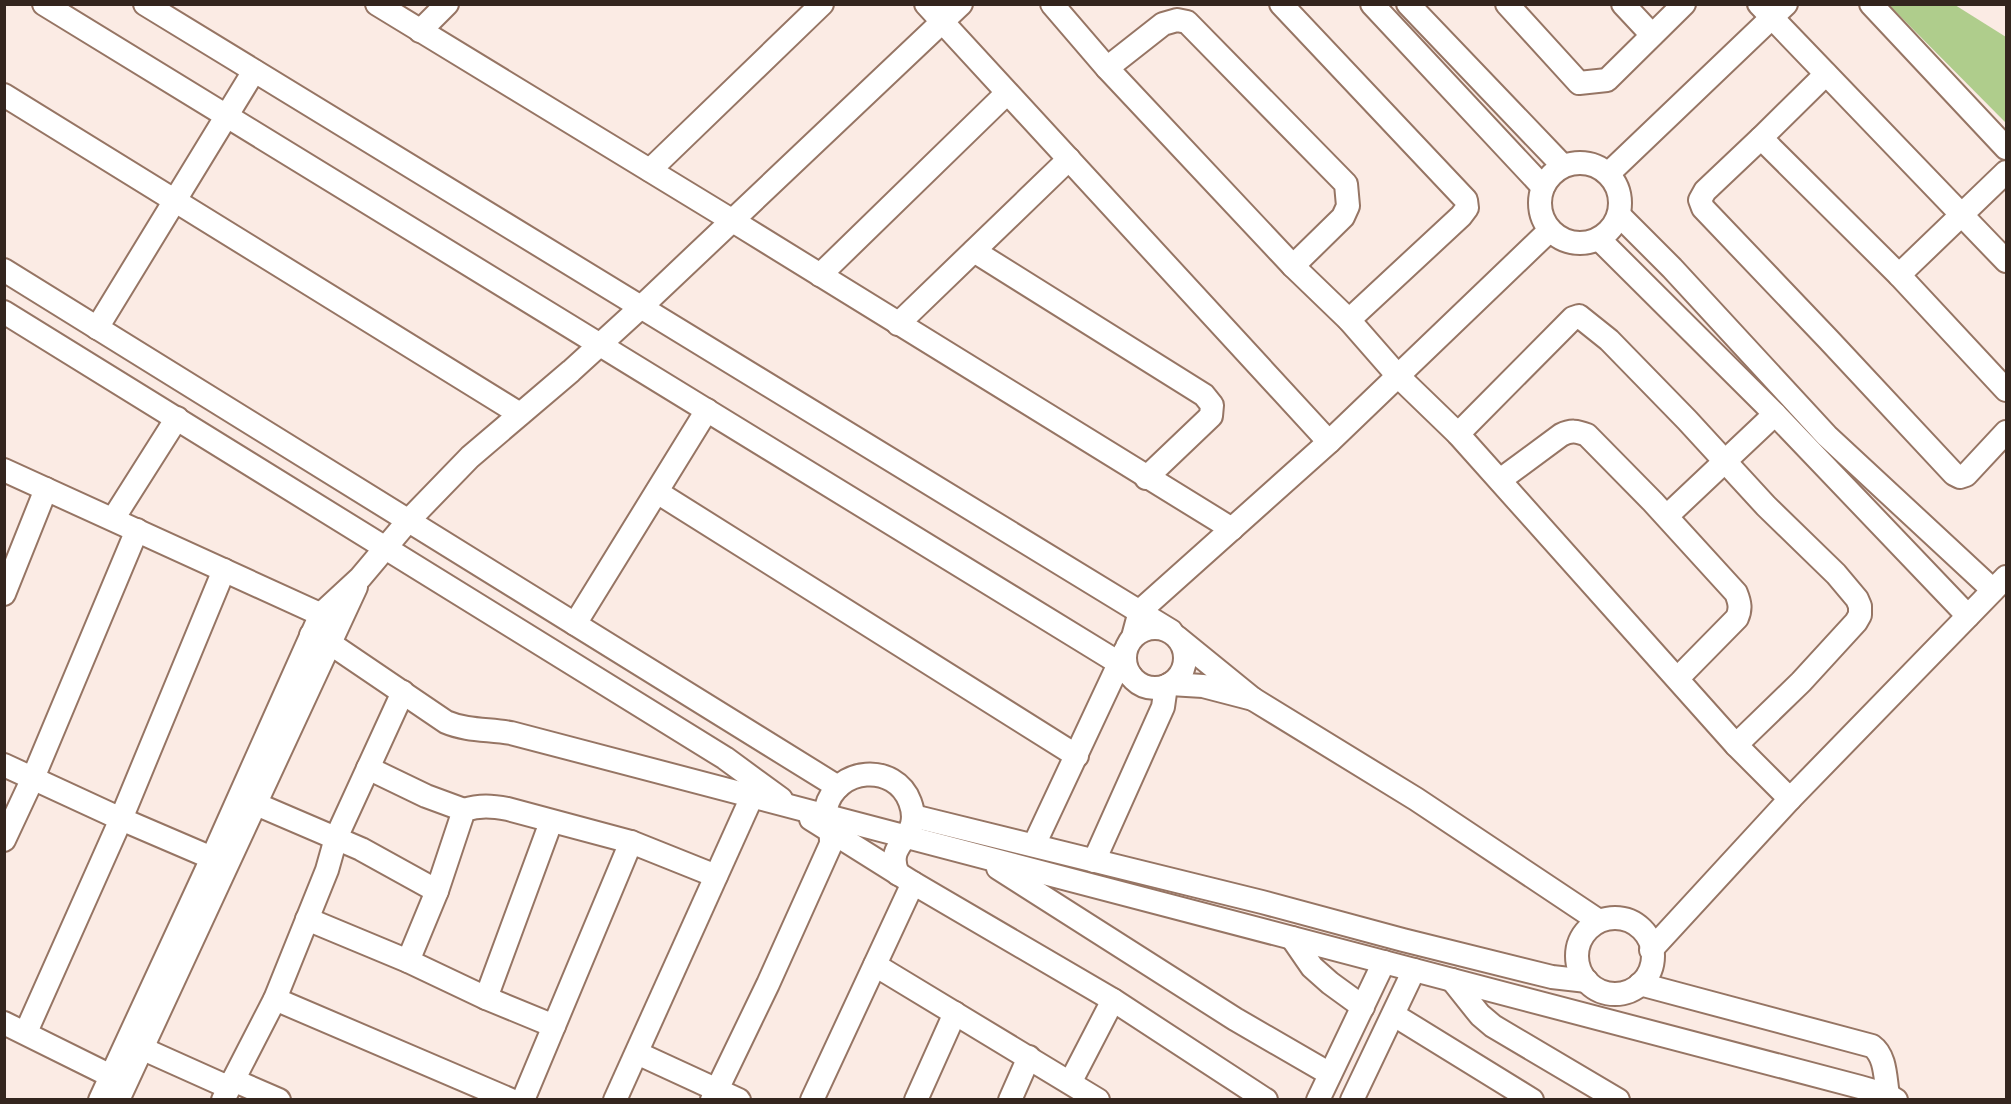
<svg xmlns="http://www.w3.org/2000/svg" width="2011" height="1104" font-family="'DejaVu Sans',sans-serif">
<rect width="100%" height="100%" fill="#fbebe4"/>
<path fill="#afcd8c" d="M1889 5H1955L2006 37V123Z"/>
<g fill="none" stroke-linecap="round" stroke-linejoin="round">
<g stroke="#967564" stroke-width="26">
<g id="minor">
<path d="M44 4 1119 663 1131 676"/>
<path d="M145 4 1171 631"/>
<path d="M377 4 733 221 1232 529"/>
<path d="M926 4 1329 442"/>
<path d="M1052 4 1107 68 1293 266 1349 320 1398 376 1458 434 1736 745 1790 799 2006 577"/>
<path d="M1281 4 1466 200 1467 208 1461 216 1349 320"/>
<path d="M1372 4 1543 187"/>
<path d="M1408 4 1563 166"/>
<path d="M1507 4 1579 83 1607 80 1684 4"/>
<path d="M1623 4 1652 35"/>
<path d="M1759 4 2006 261"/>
<path d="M1871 4 2006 148"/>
<path d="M420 31 447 4"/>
<path d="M1107 68 1163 24 1177 20 1187 22 1346 184 1348 206 1343 217 1293 266"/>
<path d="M1826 74 1761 138 1899 275 2006 390"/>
<path d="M4 95 520 414"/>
<path d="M1761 138 1705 191 1700 200 1703 208 1828 339 1954 474 1960 477 1966 475 2006 432"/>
<circle cx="1580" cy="203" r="40"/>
<path d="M650 170 822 4"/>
<path d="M1608 174 1786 4"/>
<path d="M1619 215 1672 268 1827 436 1993 590"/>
<path d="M1599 239 1775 414 1968 616"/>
<path d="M974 251 1204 395 1212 405 1211 416 1146 478"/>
<path d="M4 270 838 787"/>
<path d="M820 275 1007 93"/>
<path d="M1899 275 2006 172"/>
<path d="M4 312 725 758 781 799"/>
<path d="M898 324 1069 159"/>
<path d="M97 328 254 71"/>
<path d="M1458 434 1573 318 1579 316 1609 340 1687 420 1766 506 1836 574 1857 599 1860 606V615L1856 622 1801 682 1736 745"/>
<path d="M4 470 333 620"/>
<path d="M1500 480 1561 435C1571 430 1577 431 1587 435L1653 502 1736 593C1740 603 1741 609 1737 618L1678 678"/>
<path d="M657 492 1077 756"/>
<path d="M1667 516 1775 414"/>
<path d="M113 519 177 418"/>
<path d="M4 594 46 489"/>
<path d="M575 624 707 410"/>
<circle cx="1155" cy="658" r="30"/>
<path d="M311 635 331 644 446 722C467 731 489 729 511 733L1860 1087 1888 1095 1896 1100"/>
<path d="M1133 637 1140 611 1329 442 1550 230"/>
<path d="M1170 684 1203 686 1253 699 1178 638"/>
<path d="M1253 699 1416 799 1599 921"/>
<path d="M4 765 121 819 212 858"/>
<path d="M368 768 426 796 464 810"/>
<path d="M256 804 361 849 437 891 408 961"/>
<path d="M913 816 1262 902 1403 940 1552 977 1587 981"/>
<path d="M811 819 913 883 1113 1000 1266 1100"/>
<path d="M4 840 33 778 137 530"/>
<path d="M1034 845 1125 651"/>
<path d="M1094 861 1163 707 1166 686"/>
<path d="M998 868 1235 1019 1330 1074"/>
<path d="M437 891 464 810C480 805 492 806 508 809L631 842 716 876"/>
<circle cx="1615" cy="956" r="38"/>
<path d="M307 919 408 961 486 998 554 1026"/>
<path d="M1292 938 1312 967 1330 983 1363 1007"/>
<path d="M1651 950 1790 799"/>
<path d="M875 965 1098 1100"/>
<path d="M1452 980 1480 1015 1493 1026 1618 1100"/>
<path d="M1640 984 1872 1046C1886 1056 1885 1078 1888 1095"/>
<path d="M486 998 551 822"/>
<path d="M275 999 511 1100"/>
<path d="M1394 1015 1532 1100"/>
<path d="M4 1023 111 1076"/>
<path d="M26 1032 121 819 224 570"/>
<path d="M141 1048 228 1087"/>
<path d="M637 1053 739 1100"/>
<path d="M233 1080 279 1100"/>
<path d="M1071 1081 1113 1000"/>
<path d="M100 1100 212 858 321 614 360 578 408 521 470 457 571 371 640 308 961 4"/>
<path d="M118 1100 356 587"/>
<path d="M223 1100 275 999 327 870 336 838 403 692"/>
<path d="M523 1100 631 842"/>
<path d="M615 1100 750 801"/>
<path d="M712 1100 768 984 831 844C831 839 831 834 830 830 829 822 824 816 826 808 836 767 895 762 910 802 924 840 883 840 898 874"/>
<path d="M812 1100 913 883"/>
<path d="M916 1100 955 1013"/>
<path d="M1010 1100 1029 1057"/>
<path d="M1318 1100 1384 962"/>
<path d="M1352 1100 1414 970"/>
</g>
</g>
<use href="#minor" stroke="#fff" stroke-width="22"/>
</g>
<rect width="2011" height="1104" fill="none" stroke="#33251e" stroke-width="12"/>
</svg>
